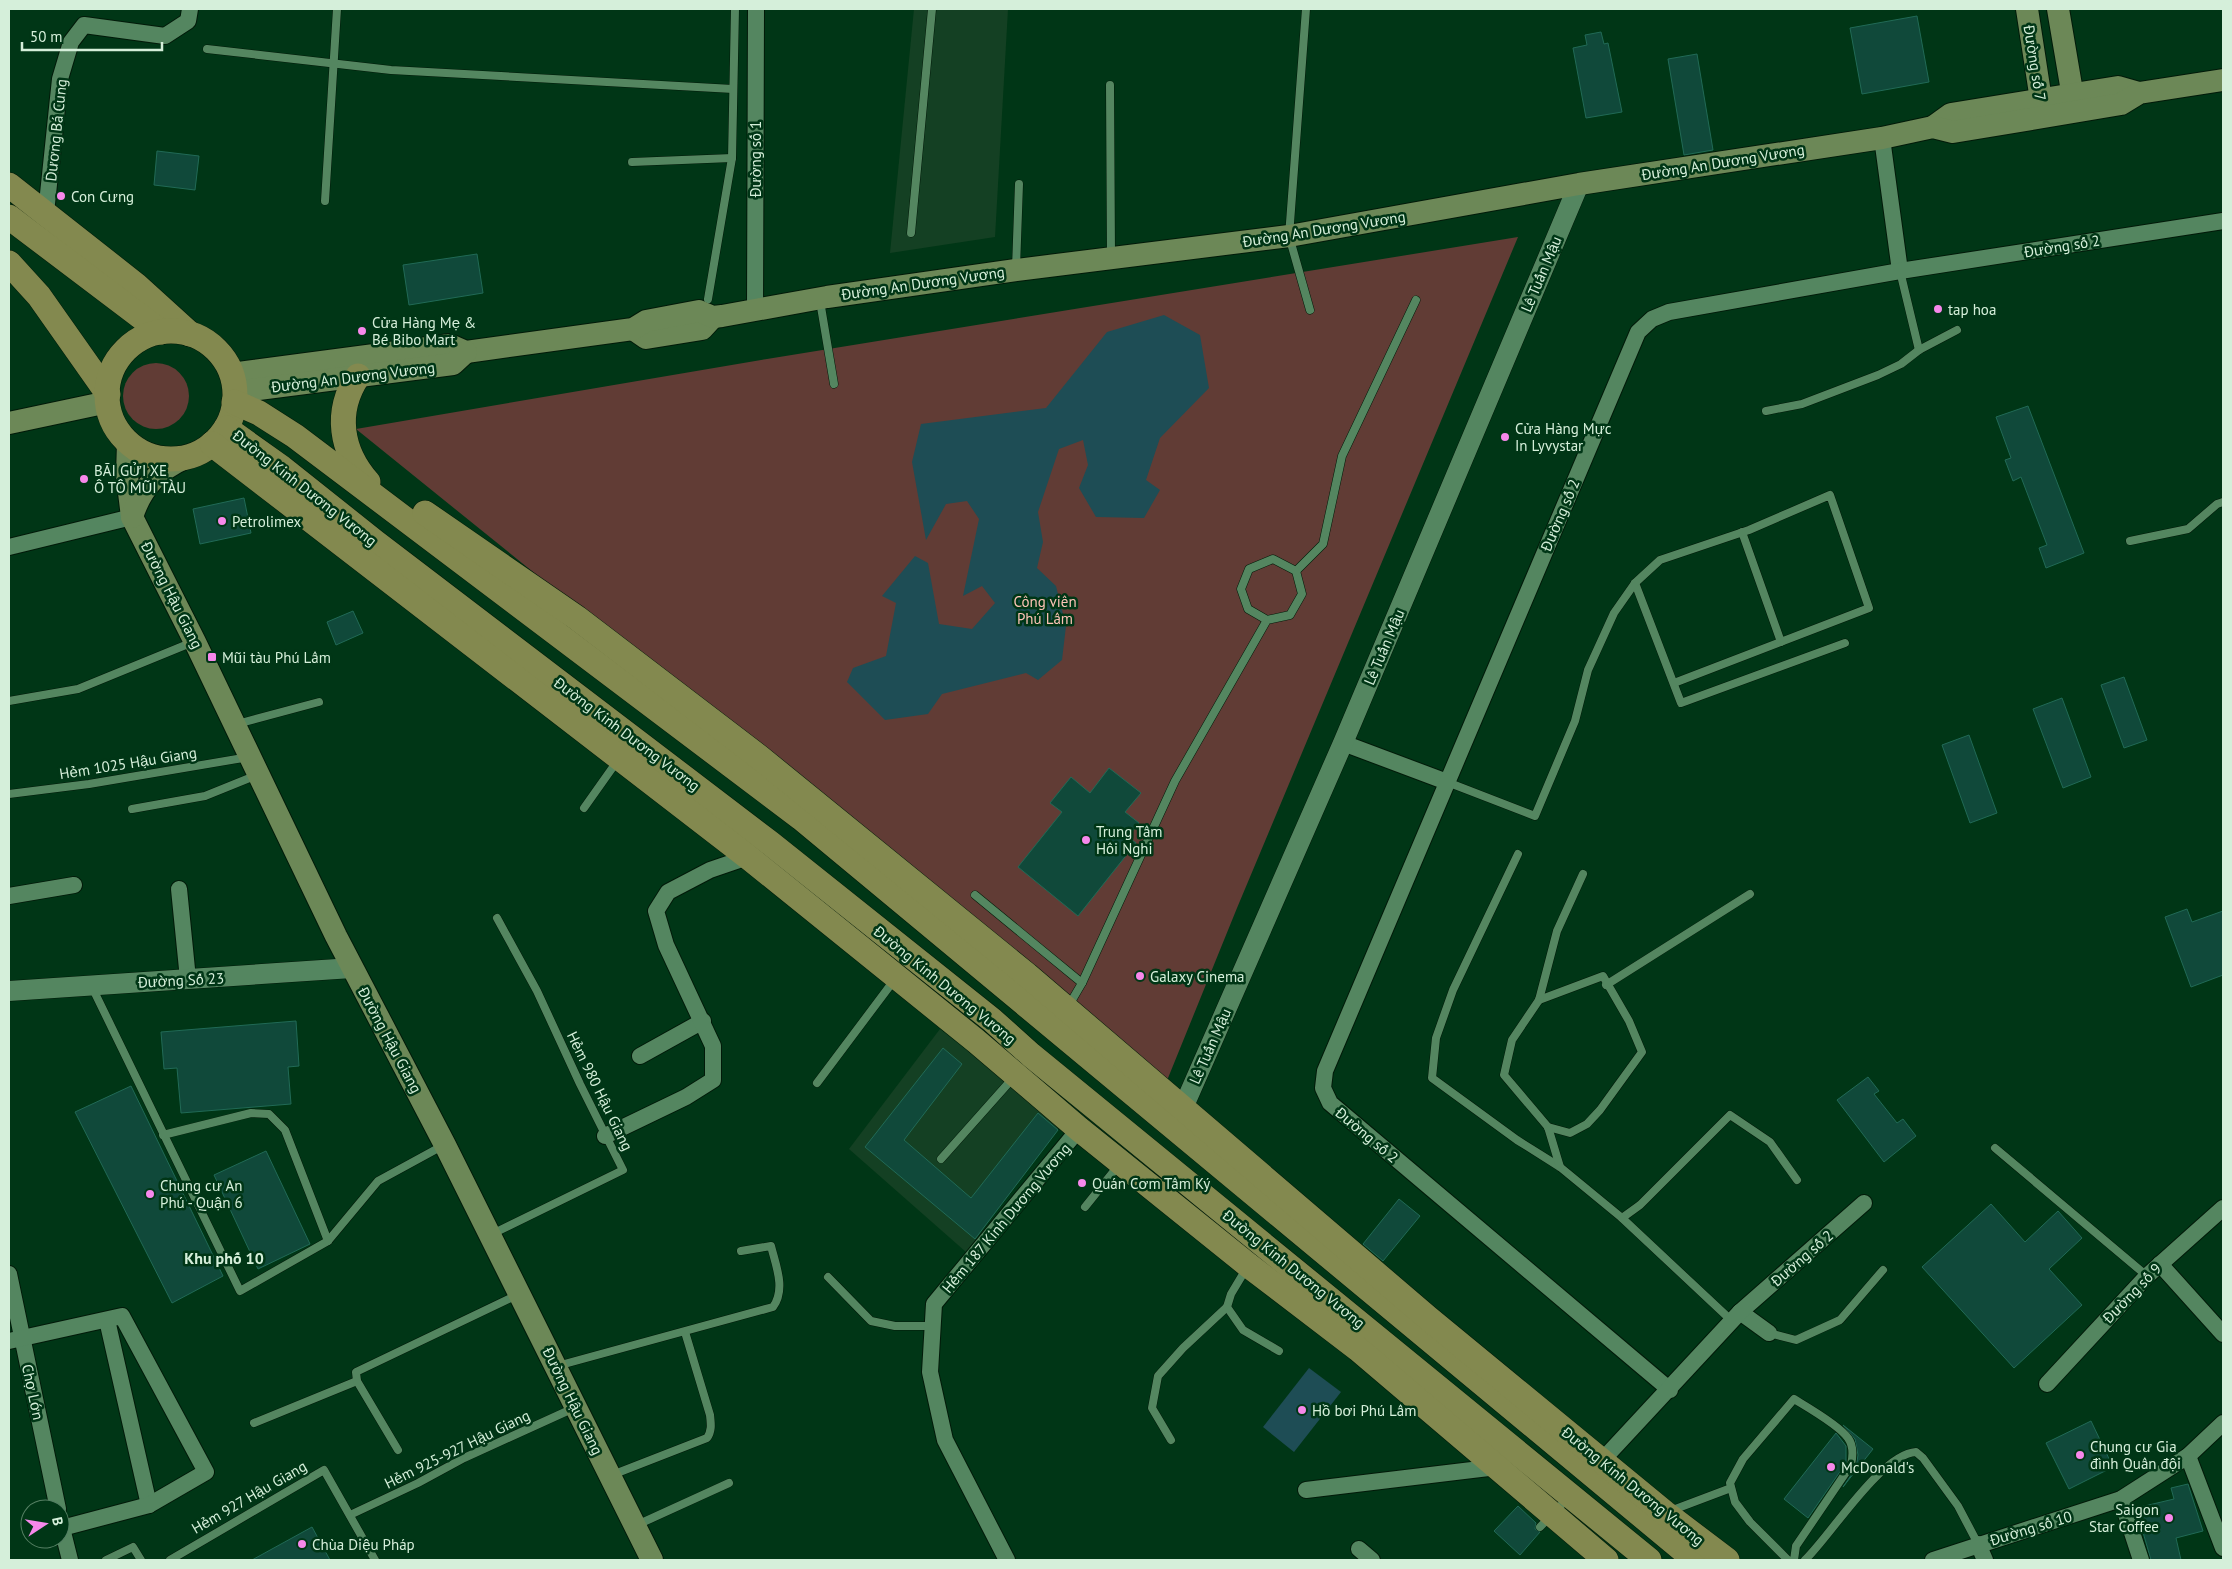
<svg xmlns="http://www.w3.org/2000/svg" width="2232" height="1569" font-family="'PT Sans',sans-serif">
<rect width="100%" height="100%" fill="#003616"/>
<g fill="#144023">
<path d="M914 9H1008L995 237 890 253Z"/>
<path d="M940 1029 1061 1125 966 1252 849 1149Z"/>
</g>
<g fill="#613c35">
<path d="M1518 237 1237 908 1166 1083 356 429 767 359Z"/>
<circle cx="156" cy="396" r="33"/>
</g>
<g fill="#1e4d55">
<path d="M1164 315 1200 335 1209 388 1160 438 1146 480 1160 490 1144 518 1096 517 1079 488 1088 465 1083 440 1059 449 1038 512 1043 542 1037 568 1056 586 1066 626 1062 660 1038 680 1026 673 942 694 928 714 885 720 847 682 853 668 886 656 896 603 882 596 915 556 928 563 939 624 972 629 995 603 982 586 963 596 979 519 967 501 946 504 926 540 912 462 921 424 1046 408 1107 332Z"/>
<path d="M1309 1368 1341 1392 1294 1452 1263 1427Z"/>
</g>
<g fill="#10493a" stroke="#216a56">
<path d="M1917 16 1929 82 1862 94 1850 28Z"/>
<path d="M1601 32 1604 44 1608 43 1622 112 1586 118 1573 48 1587 45 1585 35Z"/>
<path d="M1697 54 1713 150 1684 155 1668 59Z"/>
<path d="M157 151 199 156 195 190 154 185Z"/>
<path d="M477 254 483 293 409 305 403 265Z"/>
<path d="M2028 406 2084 553 2046 568 2039 548 2047 545 2021 477 2013 481 2005 460 2011 458 1996 417Z"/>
<path d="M244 498 251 533 200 544 193 509Z"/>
<path d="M353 611 363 633 336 645 327 622Z"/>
<path d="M2124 677 2147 740 2124 748 2101 685Z"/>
<path d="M2062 698 2091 777 2063 788 2033 709Z"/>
<path d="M1969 735 1997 813 1970 823 1942 745Z"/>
<path d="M1109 768 1141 793 1125 812 1139 823 1128 837 1136 843 1078 916 1018 867 1062 812 1050 803 1071 777 1090 793Z"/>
<path d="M2187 909 2192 922 2223 911V975L2191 987 2165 917Z"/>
<path d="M296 1021 299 1066 288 1067 291 1104 181 1113 177 1068 164 1069 161 1032Z"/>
<path d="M943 1048 962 1064 904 1140 971 1198 1038 1113 1058 1130 975 1239 865 1147Z"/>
<path d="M1868 1077 1879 1091 1874 1094 1897 1123 1903 1119 1916 1136 1884 1162 1837 1100Z"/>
<path d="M131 1086 223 1276 172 1303 75 1112Z"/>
<path d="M266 1151 310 1244 258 1269 214 1175Z"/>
<path d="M1399 1199 1420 1216 1383 1261 1363 1244Z"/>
<path d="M1991 1204 2025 1242 2058 1211 2082 1238 2049 1269 2082 1305 2014 1368 1922 1267Z"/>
<path d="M2091 1421 2113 1467 2069 1489 2046 1443Z"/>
<path d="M1843 1425 1873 1449 1843 1487 1856 1468 1858 1455 1855 1439Z"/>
<path d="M1836 1433 1846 1446V1463L1808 1518 1784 1499Z"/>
<path d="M2188 1484 2203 1531 2176 1538 2181 1560H2151L2136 1508 2174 1499 2171 1488Z"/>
<path d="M1518 1506 1536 1523 1535 1529 1540 1532 1520 1555 1494 1531Z"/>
<path d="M312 1527 330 1560H252Z"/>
</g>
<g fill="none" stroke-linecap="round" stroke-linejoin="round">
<g stroke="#021a09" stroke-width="9">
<g id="service">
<path d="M1306 9 1289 236 1310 310"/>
<path d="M207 49 391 70 733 89"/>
<path d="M1110 85 1111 256"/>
<path d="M632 162 732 158"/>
<path d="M325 201 337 9"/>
<path d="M911 233 932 9"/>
<path d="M1016 268 1019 184"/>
<path d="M1900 271 1919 350"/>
<path d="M708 299 732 158 735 9"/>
<path d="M820 301 834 384"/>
<path d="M1766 411 1802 404 1878 375 1901 364 1919 350 1957 330"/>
<path d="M1742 532 1781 642"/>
<path d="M2130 541 2188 529 2217 504 2223 502"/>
<path d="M1296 571 1323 544 1342 456 1416 300"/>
<path d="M1635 583 1681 703 1845 643"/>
<path d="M9 701 78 689 193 642"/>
<path d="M237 724 319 702"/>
<path d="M1447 782 1535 816 1575 721 1588 670 1614 613 1635 583 1660 560 1749 530 1830 495 1869 608 1674 683"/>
<path d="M9 794 89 784 249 757"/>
<path d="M584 808 618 760"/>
<path d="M132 809 205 796 257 775"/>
<path d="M1518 854 1453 990 1436 1038 1432 1078 1517 1140 1560 1167 1622 1218 1640 1205 1730 1115 1770 1142 1797 1180"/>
<path d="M975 895 1082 983"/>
<path d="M1606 985 1750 894"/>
<path d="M92 987 240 1291 328 1241 378 1181 444 1145"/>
<path d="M1539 1000 1603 976 1629 1021 1642 1052 1600 1110 1587 1124 1570 1133 1548 1127"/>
<path d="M1068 1007 1082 983 1175 781 1267 620 1290 615 1302 594 1296 571 1273 559 1249 569 1241 589 1248 609 1267 620"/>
<path d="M817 1083 895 979"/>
<path d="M163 1135 251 1113 269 1114 285 1130 328 1241"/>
<path d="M1995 1148 2147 1276"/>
<path d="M941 1159 1013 1078"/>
<path d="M1560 1167 1548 1127 1504 1075 1512 1040 1539 1000 1557 931 1583 874"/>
<path d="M1085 1207 1118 1166"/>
<path d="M1622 1218 1732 1321"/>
<path d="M492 1234 623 1170 580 1084 537 991 497 918"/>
<path d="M1246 1269 1231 1294 1227 1307 1243 1330 1279 1351"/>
<path d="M828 1277 871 1321 895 1326H933"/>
<path d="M1769 1333 1796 1340 1840 1320 1883 1270"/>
<path d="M557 1366 773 1307C786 1289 776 1266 771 1246L741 1251"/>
<path d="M254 1423 357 1381"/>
<path d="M1171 1440 1152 1408 1158 1376 1183 1348 1227 1307"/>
<path d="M398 1450 357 1381 356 1372 517 1295"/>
<path d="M612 1475 707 1438C712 1431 711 1424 710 1415L685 1332"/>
<path d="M1670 1511 1731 1488"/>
<path d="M350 1515 418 1483 464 1458 574 1408"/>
<path d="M637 1525 729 1483"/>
<path d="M1540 1527 1568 1498"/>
<path d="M106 1560 133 1547 141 1560"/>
<path d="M170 1560 324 1470 375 1560"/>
<path d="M1788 1560 1750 1522 1735 1502 1730 1483 1743 1459 1794 1399C1807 1407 1839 1425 1848 1438 1854 1446 1853 1456 1851 1465L1796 1546 1794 1560"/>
<path d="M1805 1560C1831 1535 1881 1454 1916 1452L1923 1458 1958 1506 1978 1544"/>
</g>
</g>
<g stroke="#021a09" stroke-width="18">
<g id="minor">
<path d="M1882 138 1900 271"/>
<path d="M46 213 60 79 71 42 84 25 165 36 188 21 190 9"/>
<path d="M755 310 756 9"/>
<path d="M9 547 132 517"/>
<path d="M1343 743 1447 782"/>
<path d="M179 889 188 979"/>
<path d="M9 896 74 885"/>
<path d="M640 1056 703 1021"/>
<path d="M605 1136 686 1097 713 1080V1046L666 945 656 911 668 892 710 870 748 857"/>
<path d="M2160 1264 2223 1334"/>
<path d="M9 1274 58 1509"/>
<path d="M1740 1312 1769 1333"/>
<path d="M107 1320 149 1505"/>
<path d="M9 1341 122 1316 206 1472 149 1505 62 1528"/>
<path d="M2047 1384 2147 1276 2223 1208"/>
<path d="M1670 1390 1330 1103 1323 1088 1325 1071 1638 332 1652 319 1669 312 1900 271 2223 221"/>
<path d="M2188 1456 2223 1548"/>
<path d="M1596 1467 1740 1312 1864 1203"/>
<path d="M1306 1490 1497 1467 1501 1464"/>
<path d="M2121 1499 2141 1560"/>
<path d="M60 1520 70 1560"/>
<path d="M1978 1544 1985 1560"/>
<path d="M1359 1549 1372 1560"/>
<path d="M1007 1560 945 1440 930 1372 934 1304 1079 1129"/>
<path d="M1933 1560 2121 1499 2188 1456 2223 1423"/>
</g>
</g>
<g stroke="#021a09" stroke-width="21">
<g id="tertiary">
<path d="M9 991 352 968"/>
<path d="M1183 1108 1343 743 1579 184"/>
</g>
</g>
<g stroke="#021a09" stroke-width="24">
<g id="secondary">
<path d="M2027 9 2041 100"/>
<path d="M2058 9 2075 109"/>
<path d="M1933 127 1951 114 2118 87 2139 93"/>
<path d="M633 329 646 338 702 329 713 317"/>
<path d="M231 374 450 345 466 352 633 329 646 321 699 311 713 317 722 316 827 297 1016 270 1289 236 1579 184 1882 138 1933 127 1953 132 2121 104 2139 93 2223 80"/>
<path d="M235 392 453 364 466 352"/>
<path d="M9 423 108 402"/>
<path d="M128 442 127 476 132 517 195 642 336 936 445 1145 652 1560"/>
<path d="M132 517C141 488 158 470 185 458"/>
</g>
</g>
<g stroke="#021a09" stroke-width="26">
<g id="primary">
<path d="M9 185 136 285 190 334"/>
<path d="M9 217 161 332"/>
<path d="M9 263 39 296 108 394"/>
<circle cx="171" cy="395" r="64"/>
<path d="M358 376C334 412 341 451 368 482"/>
<path d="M234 402 259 413 295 436 801 818 1695 1560"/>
<path d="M226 428 282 468 375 542 770 843 992 1020 1031 1055 1649 1560"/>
<path d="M212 444 748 857 976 1041 1079 1129 1248 1265 1358 1349 1606 1560"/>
<path d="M425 513 577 618 759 757 1027 975 1428 1318 1665 1513 1727 1560"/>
</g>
</g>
<use href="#service" stroke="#548660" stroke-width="8"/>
<use href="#minor" stroke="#548660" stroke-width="16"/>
<use href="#tertiary" stroke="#548660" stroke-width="20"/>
<use href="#secondary" stroke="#6c8857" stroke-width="22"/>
<use href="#primary" stroke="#83894f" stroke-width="25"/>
</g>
<g fill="#f788eb" stroke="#003616" stroke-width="2">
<circle cx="61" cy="196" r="5"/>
<circle cx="1938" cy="309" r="5"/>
<circle cx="362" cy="331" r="5"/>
<circle cx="1505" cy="437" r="5"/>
<circle cx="84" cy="479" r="5"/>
<circle cx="222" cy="521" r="5"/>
<rect x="207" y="652" width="10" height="10" rx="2.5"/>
<circle cx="1086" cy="840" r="5"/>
<circle cx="1140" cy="976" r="5"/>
<circle cx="1082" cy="1183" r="5"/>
<circle cx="150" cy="1194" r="5"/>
<circle cx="1302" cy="1410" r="5"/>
<circle cx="2080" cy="1455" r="5"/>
<circle cx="1831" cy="1467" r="5"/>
<circle cx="2169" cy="1518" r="5"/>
<circle cx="302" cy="1544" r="5"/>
</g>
<g text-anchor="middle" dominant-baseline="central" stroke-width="5" stroke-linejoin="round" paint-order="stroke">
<g font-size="15" fill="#d5efda" stroke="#003616">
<text transform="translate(2035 63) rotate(81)">Đường số 7</text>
<text transform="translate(56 130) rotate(-84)">Dương Bá Cung</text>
<text transform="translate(755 159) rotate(-90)">Đường số 1</text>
<text transform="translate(1723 162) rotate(-9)">Đường An Dương Vương</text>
<text transform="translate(1324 229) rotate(-9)">Đường An Dương Vương</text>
<text transform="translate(2062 246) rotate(-9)">Đường số 2</text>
<text transform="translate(1541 274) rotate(-67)">Lê Tuấn Mậu</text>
<text transform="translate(923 283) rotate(-8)">Đường An Dương Vương</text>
<text transform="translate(353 377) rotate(-7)">Đường An Dương Vương</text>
<text transform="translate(305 488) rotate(38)">Đường Kinh Dương Vương</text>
<text transform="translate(1560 515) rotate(-67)">Đường số 2</text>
<text transform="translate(172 595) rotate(63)">Đường Hậu Giang</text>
<text transform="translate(1384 647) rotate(-67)">Lê Tuấn Mậu</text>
<text transform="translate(627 734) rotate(37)">Đường Kinh Dương Vương</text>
<text transform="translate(128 763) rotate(-9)">Hẻm 1025 Hậu Giang</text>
<text transform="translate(181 980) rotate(-3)">Đường Số 23</text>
<text transform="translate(945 985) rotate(39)">Đường Kinh Dương Vương</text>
<text transform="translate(390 1040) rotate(62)">Đường Hậu Giang</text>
<text transform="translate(1210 1046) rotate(-66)">Lê Tuấn Mậu</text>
<text transform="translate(600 1091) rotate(64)">Hẻm 980 Hậu Giang</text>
<text transform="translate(1367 1135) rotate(40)">Đường số 2</text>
<text transform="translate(1006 1218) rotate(-50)">Hẻm 187 Kinh Dương Vương</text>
<text transform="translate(1802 1258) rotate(-41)">Đường số 2</text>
<text transform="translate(1294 1269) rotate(39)">Đường Kinh Dương Vương</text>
<text transform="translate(2132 1293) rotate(-46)">Đường số 9</text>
<text transform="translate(33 1392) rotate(78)">Chợ Lớn</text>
<text transform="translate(573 1401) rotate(64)">Đường Hậu Giang</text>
<text transform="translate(457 1449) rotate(-26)">Hẻm 925-927 Hậu Giang</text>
<text transform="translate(1633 1486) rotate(39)">Đường Kinh Dương Vương</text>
<text transform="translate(249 1497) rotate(-30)">Hẻm 927 Hậu Giang</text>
<text transform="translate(2031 1528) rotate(-17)">Đường số 10</text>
</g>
<g font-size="15" fill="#d5efda" stroke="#003616" text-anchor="start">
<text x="71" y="196">Con Cưng</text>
<text x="1948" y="309">tap hoa</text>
<text x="372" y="322">Cửa Hàng Mẹ &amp;<tspan x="372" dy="17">Bé Bibo Mart</tspan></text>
<text x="1515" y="428">Cửa Hàng Mực<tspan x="1515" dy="17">In Lyvystar</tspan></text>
<text x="94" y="470">BÃI GỬI XE<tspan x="94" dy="17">Ô TÔ MŨI TÀU</tspan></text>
<text x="232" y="521">Petrolimex</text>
<text x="222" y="657">Mũi tàu Phú Lâm</text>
<text x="1096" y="831">Trung Tâm<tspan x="1096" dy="17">Hôi Nghi</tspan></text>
<text x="1150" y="976">Galaxy Cinema</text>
<text x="1092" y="1183">Quán Cơm Tâm Ký</text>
<text x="160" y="1185">Chung cư An<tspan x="160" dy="17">Phú - Quận 6</tspan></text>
<text x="1312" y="1410">Hồ bơi Phú Lâm</text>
<text x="2090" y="1446">Chung cư Gia<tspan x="2090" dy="17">đình Quân đội</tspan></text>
<text x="1841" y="1467">McDonald's</text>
<text x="2159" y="1509" text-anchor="end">Saigon<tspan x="2159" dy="17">Star Coffee</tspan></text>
<text x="312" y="1544">Chùa Diệu Pháp</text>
</g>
<g font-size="15" fill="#fdc3b7" stroke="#003616">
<text x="1045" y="601">Công viên<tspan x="1045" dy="17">Phú Lâm</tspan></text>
</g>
<g font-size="16" font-weight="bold" fill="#d5efda" stroke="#003616">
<text x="224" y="1258">Khu phố 10</text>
</g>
</g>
<rect width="2232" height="1569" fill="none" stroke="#d5efda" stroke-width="20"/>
<g transform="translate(45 1524) rotate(78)"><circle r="24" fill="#003616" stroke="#558064"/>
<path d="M0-4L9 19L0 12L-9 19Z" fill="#f788eb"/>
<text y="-8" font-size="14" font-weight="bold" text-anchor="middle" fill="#d5efda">B</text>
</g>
<path d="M22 42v8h140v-8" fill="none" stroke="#d5efda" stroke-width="2.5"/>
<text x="30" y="42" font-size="15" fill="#d5efda" stroke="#003616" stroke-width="4" paint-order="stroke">50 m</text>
</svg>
